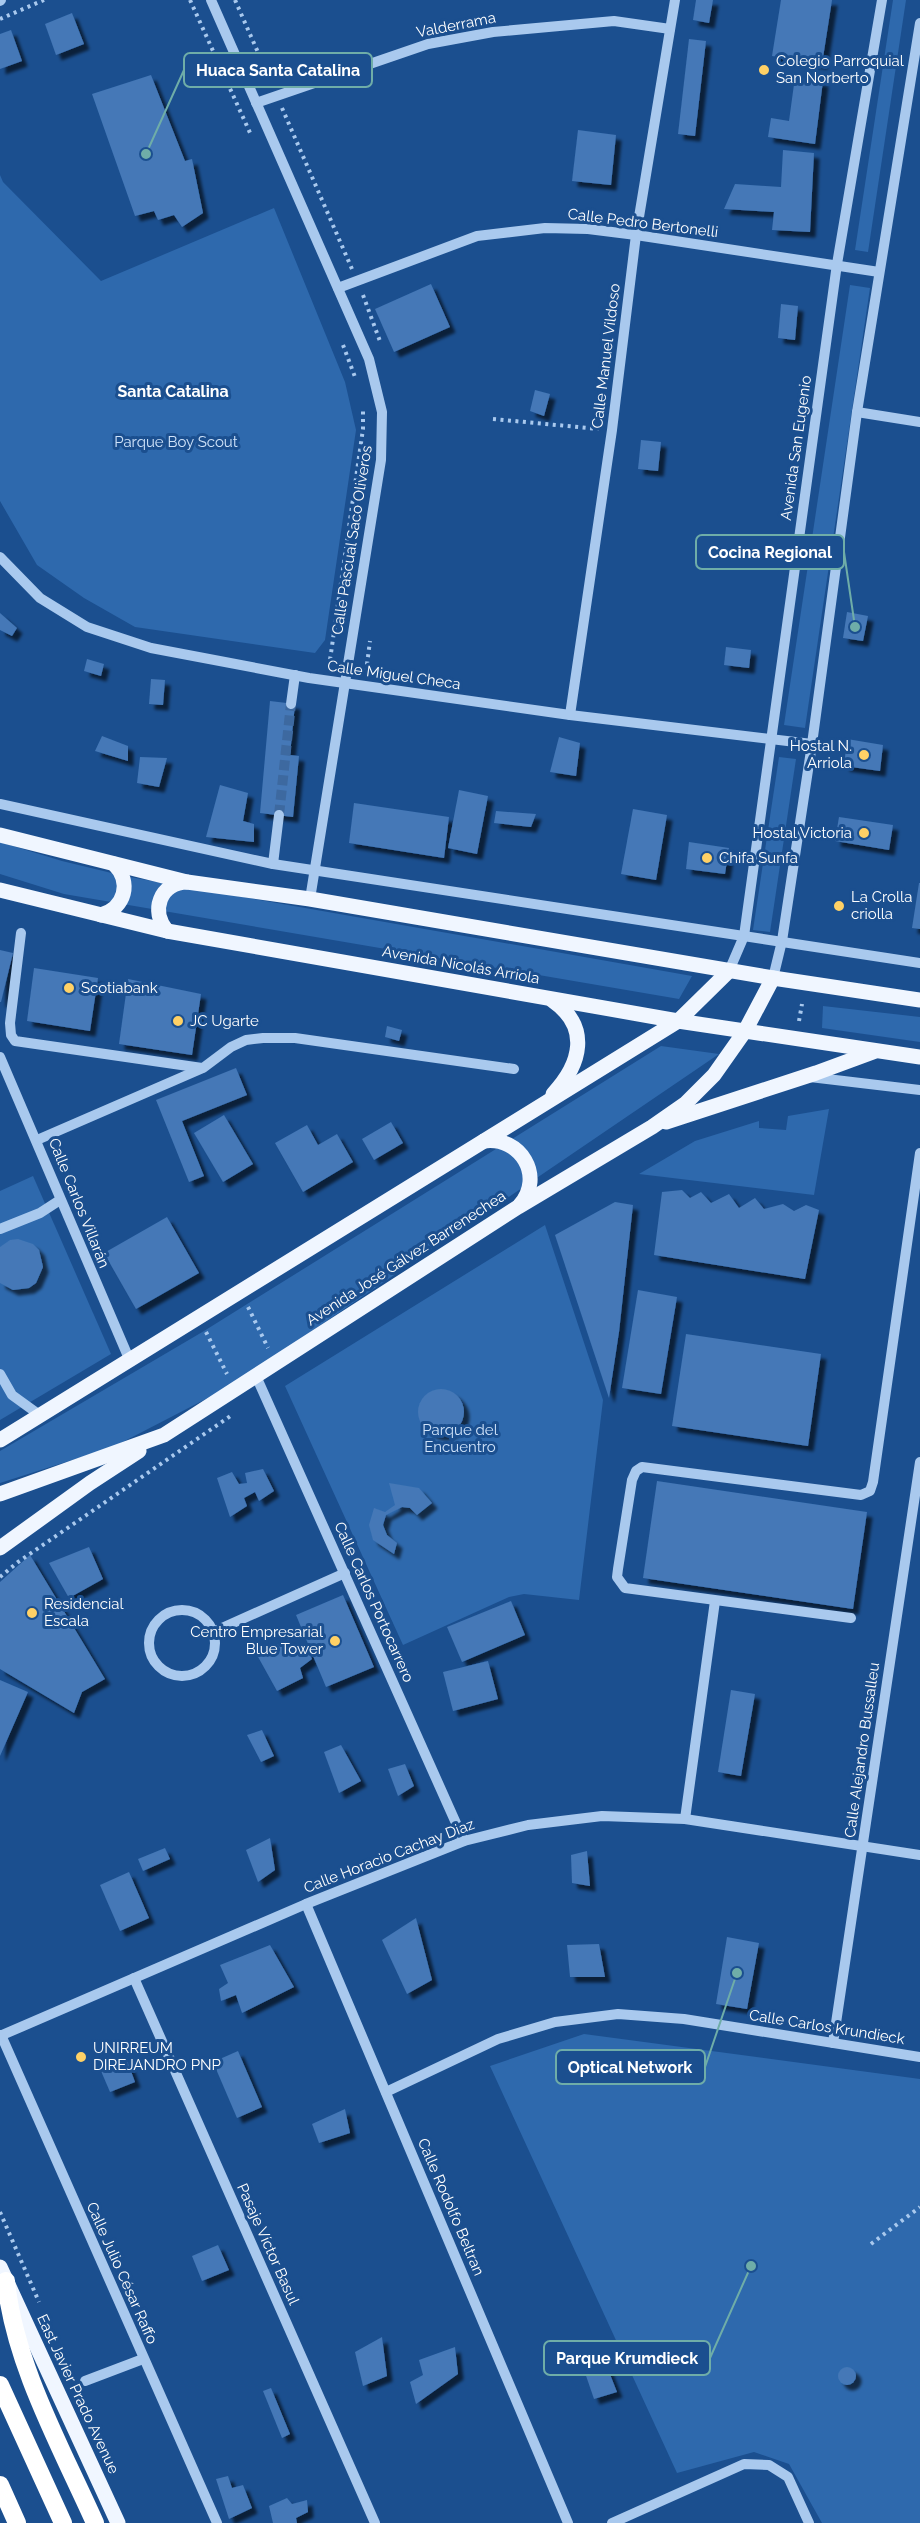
<svg xmlns="http://www.w3.org/2000/svg" width="920" height="2523" font-family="Raleway,sans-serif">
<defs>
<filter id="shadow"><feDropShadow dx="5.5" dy="5.5" stdDeviation="1.5" flood-color="#0009"/></filter>
</defs>
<rect width="100%" height="100%" fill="#1b4f8f"/>
<g fill="#2e69ad">
<path d="M893 0H906L868 252 855 250Z"/>
<path d="M0 175 3 182 101 281 274 208 345 382 356 430 325 640 315 653 135 627 84 598 37 565 0 501Z"/>
<path d="M850 285 870 288 805 728 784 725Z"/>
<path d="M779 757 796 759 770 932 753 930Z"/>
<path d="M0 842 62 861 124 876 692 976 679 999 64 894 0 874Z"/>
<path d="M823 1006 920 1017V1042L822 1028Z"/>
<path d="M661 1046 719 1054 231 1386 113 1447 0 1483V1451L204 1331Z"/>
<path d="M829 1109 814 1195 639 1174 695 1141 759 1121V1128L786 1130 788 1116Z"/>
<path d="M33 1176 111 1354 0 1420V1191Z"/>
<path d="M545 1225 603 1400 579 1600 524 1594 509 1597 403 1645 285 1386Z"/>
<path d="M584 2034 920 2079V2523H822L789 2464 754 2452 677 2473 490 2066Z"/>
</g>
<g fill="#4478b7" filter="url(#shadow)">
<path d="M696 0H713L709 23 693 20Z"/>
<path d="M781 0H832L822 64 772 56Z"/>
<path d="M72 13 84 44 56 55 45 24Z"/>
<path d="M11 30 22 61 0 69V34Z"/>
<path d="M689 39 706 41 695 136 678 134Z"/>
<path d="M151 75 185 161 192 159 203 213 182 227 174 215 158 220 154 211 135 216 92 94Z"/>
<path d="M795 77 823 81 815 144 768 137 771 118 789 121Z"/>
<path d="M578 130 616 135 611 185 572 181Z"/>
<path d="M783 150 814 153 810 232 772 230 774 212 724 209 735 184 781 187Z"/>
<path d="M431 284 450 327 394 352 375 309Z"/>
<path d="M781 304 798 306 795 340 778 338Z"/>
<path d="M535 390 550 394 544 416 530 411Z"/>
<path d="M641 440 661 442 658 471 638 469Z"/>
<path d="M847 612 868 616 863 641 843 638Z"/>
<path d="M0 613 17 628 12 636 0 630Z"/>
<path d="M726 647 751 650 749 668 724 665Z"/>
<path d="M87 659 104 664 101 676 84 671Z"/>
<path d="M151 679 165 680 163 705 149 704Z"/>
<path d="M270 701 295 704 290 755 299 756 293 817 260 813Z"/>
<path d="M102 736 128 746V761L95 751Z"/>
<path d="M559 737 580 743 576 776 550 772Z"/>
<path d="M847 739 883 745 880 771 844 766Z"/>
<path d="M140 757 167 758 159 787 137 783Z"/>
<path d="M220 785 248 793 243 821 254 824V842L206 837Z"/>
<path d="M459 790 488 796 477 854 448 848Z"/>
<path d="M354 803 449 817 444 858 349 843Z"/>
<path d="M633 809 667 815 656 880 621 874Z"/>
<path d="M496 811 536 814 531 827 494 823Z"/>
<path d="M839 817 893 825 889 850 835 841Z"/>
<path d="M689 842 729 848 725 874 686 869Z"/>
<path d="M919 883H920V929L912 928Z"/>
<path d="M0 950 13 953 1 1002H0Z"/>
<path d="M34 968 98 978 90 1031 27 1021Z"/>
<path d="M128 979 201 994 192 1055 119 1044Z"/>
<path d="M387 1026 402 1030 399 1041 385 1037Z"/>
<path d="M236 1068 247 1095 182 1121 204 1176 189 1182 156 1100Z"/>
<path d="M224 1115 253 1164 223 1182 194 1133Z"/>
<path d="M391 1122 403 1143 374 1160 362 1139Z"/>
<path d="M307 1125 318 1145 337 1134 353 1162 303 1192 275 1143Z"/>
<path d="M682 1190 690 1198 701 1192 711 1203 729 1194 739 1208 755 1198 764 1209 783 1204 794 1211 806 1205 819 1210 805 1279 654 1255 662 1192Z"/>
<path d="M615 1202 633 1205 619 1332 609 1398 555 1235Z"/>
<path d="M167 1217 199 1273 136 1309 104 1253Z"/>
<path d="M18 1239 33 1244 39 1250 43 1267 36 1283 29 1288 13 1290 0 1283V1247L10 1240Z"/>
<path d="M638 1290 677 1297 661 1394 622 1388Z"/>
<path d="M686 1334 821 1354 808 1446 672 1426Z"/>
<circle cx="441" cy="1412" r="23"/>
<path d="M263 1469 274 1491 259 1501 255 1492 244 1498 247 1506 230 1517 217 1478 232 1472 239 1484 247 1483 245 1473Z"/>
<path d="M657 1481 867 1512 853 1609 643 1578Z"/>
<path d="M389 1483 419 1488 432 1503 417 1515 410 1508 402 1507 386 1515 383 1525 387 1535 397 1543 394 1554 373 1540 369 1525 374 1508 385 1512 395 1505Z"/>
<path d="M89 1547 103 1579 69 1598 49 1563Z"/>
<path d="M30 1555 105 1679 82 1692 74 1713 0 1669V1582Z"/>
<path d="M343 1595 374 1667 326 1687 296 1615Z"/>
<path d="M511 1601 525 1635 462 1662 447 1627Z"/>
<path d="M289 1639 292 1652 308 1650 312 1659 300 1668 303 1678 277 1691 257 1655Z"/>
<path d="M488 1661 498 1699 453 1711 443 1672Z"/>
<path d="M0 1680 28 1692 0 1756Z"/>
<path d="M731 1690 755 1694 741 1776 718 1772Z"/>
<path d="M262 1730 274 1756 261 1762 247 1735Z"/>
<path d="M341 1745 361 1781 339 1793 324 1752Z"/>
<path d="M405 1764 414 1786 398 1796 388 1769Z"/>
<path d="M270 1838 275 1870 258 1882 246 1850Z"/>
<path d="M165 1848 170 1859 143 1871 138 1859Z"/>
<path d="M587 1851 590 1886 572 1883 571 1855Z"/>
<path d="M129 1872 149 1918 120 1931 100 1885Z"/>
<path d="M416 1918 432 1980 407 1994 382 1940Z"/>
<path d="M727 1937 759 1943 747 2009 716 2004Z"/>
<path d="M599 1944 605 1977H570L567 1945Z"/>
<path d="M270 1945 294 1987 242 2013 236 1995 221 2001 219 1989 228 1983 220 1965Z"/>
<path d="M238 2051 262 2107 237 2118 213 2062Z"/>
<path d="M127 2060 135 2082 110 2092 101 2071Z"/>
<path d="M345 2109 350 2133 319 2143 312 2124Z"/>
<path d="M218 2245 229 2270 202 2281 192 2256Z"/>
<path d="M382 2337 387 2376 363 2386 355 2352Z"/>
<path d="M455 2347 458 2374 416 2404 410 2382 423 2375 419 2360Z"/>
<path d="M602 2354 617 2392 594 2399 583 2367Z"/>
<circle cx="847" cy="2376" r="9"/>
<path d="M271 2388 290 2434 282 2438 263 2391Z"/>
<path d="M228 2476 232 2488 243 2485 252 2508 229 2519 216 2479Z"/>
<path d="M287 2498 292 2504 307 2500 308 2512 296 2518 297 2523H273L269 2506Z"/>
</g>
<g fill="none" stroke-linecap="round" stroke-linejoin="round">
<path stroke="#3d69a0" stroke-width="10" stroke-dasharray="10 5" stroke-linecap="butt" d="M279 815 291 704"/>
<g stroke="#a9c9ee" stroke-width="4" stroke-dasharray="3 4.5" stroke-linecap="butt">
<path d="M190 0 251 135"/>
<path d="M235 0 271 82"/>
<path d="M0 19 44 0"/>
<path d="M282 108 352 269"/>
<path d="M363 295 381 344"/>
<path d="M343 345 355 377"/>
<path d="M493 419 599 429"/>
<path d="M329 667 363 429V407"/>
<path d="M366 672 370 641"/>
<path d="M799 1021 802 1004"/>
<path d="M248 1307 268 1348"/>
<path d="M206 1332 227 1374"/>
<path d="M0 1577 18 1562 232 1415"/>
<path d="M0 2212 39 2302"/>
<path d="M871 2244 920 2207"/>
</g>
<g stroke="#a9c9ee" stroke-width="10">
<path d="M211 0 369 359 382 412 381 460 310 899"/>
<path d="M0 1 1 0"/>
<path d="M256 103 428 44 493 32 614 21 670 29"/>
<path d="M338 288 477 236 545 228 588 229 636 235 879 272"/>
<path d="M857 412 920 422"/>
<path d="M0 557 40 598 87 627 151 648 309 678 570 715 812 744"/>
<path d="M291 704 295 675"/>
<path d="M570 715 612 430 636 235 675 0"/>
<path d="M0 804 273 864 920 963"/>
<path d="M273 864 279 815"/>
<path d="M21 933 10 1023 11 1035 15 1041 202 1068"/>
<path d="M729 971 744 936 837 264 882 0"/>
<path d="M773 978 782 941 812 744 857 412 920 23"/>
<path d="M0 1057 130 1361"/>
<path d="M810 1077 920 1090"/>
<path d="M37 1140 203 1068 231 1047 246 1040 263 1038H295L514 1069"/>
<path d="M0 1229 40 1213 60 1200"/>
<path d="M0 1374 12 1395 41 1416"/>
<path d="M256 1376 464 1841"/>
<circle cx="182" cy="1643" r="33"/>
<path d="M851 1618 625 1588 617 1577 618 1569 632 1480 636 1471 642 1467 861 1495 870 1491 873 1482 920 1153"/>
<path d="M213 1632 345 1573"/>
<path d="M685 1819 715 1601"/>
<path d="M306 1904 568 2523"/>
<path d="M134 1978 375 2523"/>
<path d="M1 2035 217 2523"/>
<path d="M0 2036 306 1904 464 1841 528 1825 602 1816 685 1819 920 1855"/>
<path d="M833 2043 920 1462"/>
<path d="M386 2092 498 2039 555 2022 618 2014 684 2019 920 2057"/>
<path d="M85 2381 143 2359"/>
<path d="M612 2523 744 2464 769 2465 788 2477 809 2523"/>
</g>
<g stroke="#f0f6ff" stroke-width="15">
<path d="M0 835 187 882 310 899 773 978 920 1000"/>
<path d="M0 890 167 931 678 1021 920 1057"/>
<path d="M101 915C125 908 132 882 114 864"/>
<path d="M167 931C150 911 160 883 187 882"/>
<path d="M552 1000C591 1027 581 1064 553 1094"/>
<path d="M666 1122 816 1073 873 1052"/>
<path d="M484 1141C520 1136 545 1176 520 1205"/>
<path d="M0 1440 678 1021 729 971"/>
<path d="M0 1494 164 1435 518 1207 652 1127 685 1104 714 1075 745 1031 773 978"/>
<path d="M0 1548 90 1483 139 1451"/>
<path d="M0 2267 118 2523"/>
</g>
<g stroke="#fff" stroke-width="18">
<path d="M6 2281C14 2363 61 2447 95 2523"/>
<path d="M0 2385 63 2523"/>
<path d="M0 2485 17 2523"/>
</g>
</g>
<g fill="#ffd166" stroke="#1b4f8f" stroke-width="2">
<circle cx="764" cy="70" r="6"/>
<circle cx="864" cy="755" r="6"/>
<circle cx="864" cy="833" r="6"/>
<circle cx="707" cy="858" r="6"/>
<circle cx="839" cy="906" r="6"/>
<circle cx="69" cy="988" r="6"/>
<circle cx="178" cy="1021" r="6"/>
<circle cx="32" cy="1613" r="6"/>
<circle cx="335" cy="1641" r="6"/>
<circle cx="81" cy="2057" r="6"/>
</g>
<g text-anchor="middle" dominant-baseline="central" stroke-width="6" stroke-linejoin="round" paint-order="stroke">
<g font-size="15" fill="#fff" stroke="#1b4f8f">
<text transform="translate(456 25) rotate(-11)">Valderrama</text>
<text transform="translate(643 223) rotate(7)">Calle Pedro Bertonelli</text>
<text transform="translate(606 356) rotate(-83)">Calle Manuel Vildoso</text>
<text transform="translate(796 448) rotate(-82)">Avenida San Eugenio</text>
<text transform="translate(352 540) rotate(-81)">Calle Pascual Saco Oliveros</text>
<text transform="translate(394 675) rotate(8)">Calle Miguel Checa</text>
<text transform="translate(461 965) rotate(10)">Avenida Nicolás Arriola</text>
<text transform="translate(79 1203) rotate(68)">Calle Carlos Villarán</text>
<text transform="translate(406 1258) rotate(-33)">Avenida José Gálvez Barrenechea</text>
<text transform="translate(374 1602) rotate(66)">Calle Carlos Portocarrero</text>
<text transform="translate(862 1750) rotate(-82)">Calle Alejandro Bussalleu</text>
<text transform="translate(389 1856) rotate(-21)">Calle Horacio Cachay Diaz</text>
<text transform="translate(827 2027) rotate(9)">Calle Carlos Krundieck</text>
<text transform="translate(451 2207) rotate(67)">Calle Rodolfo Beltran</text>
<text transform="translate(268 2244) rotate(66)">Pasaje Víctor Basul</text>
<text transform="translate(122 2273) rotate(66)">Calle Julio César Raffo</text>
<text transform="translate(78 2394) rotate(65)">East Javier Prado Avenue</text>
</g>
<g font-size="15" fill="#fff" stroke="#1b4f8f" text-anchor="start">
<text x="776" y="61">Colegio Parroquial<tspan x="776" dy="17">San Norberto</tspan></text>
<text x="852" y="746" text-anchor="end">Hostal N.<tspan x="852" dy="17">Arriola</tspan></text>
<text x="852" y="833" text-anchor="end">Hostal Victoria</text>
<text x="719" y="858">Chifa Sunfa</text>
<text x="851" y="897">La Crolla<tspan x="851" dy="17">criolla</tspan></text>
<text x="81" y="988">Scotiabank</text>
<text x="190" y="1021">JC Ugarte</text>
<text x="44" y="1604">Residencial<tspan x="44" dy="17">Escala</tspan></text>
<text x="323" y="1632" text-anchor="end">Centro Empresarial<tspan x="323" dy="17">Blue Tower</tspan></text>
<text x="93" y="2048">UNIRREUM<tspan x="93" dy="17">DIREJANDRO PNP</tspan></text>
</g>
<g font-size="15" fill="#cfe3fa" stroke="#1b4f8f">
<text x="176" y="442">Parque Boy Scout</text>
<text x="460" y="1430">Parque del<tspan x="460" dy="17">Encuentro</tspan></text>
</g>
<g font-size="16" font-weight="bold" fill="#fff" stroke="#1b4f8f">
<text x="173" y="391">Santa Catalina</text>
</g>
</g>
<path fill="none" stroke="#6fada8" stroke-width="2" d="M146 154L184 70M855 627L844 552M737 1973L705 2067M751 2266L710 2358"/>
<g fill="#6fada8" stroke="#1b4f8f" stroke-width="2">
<circle cx="146" cy="154" r="6"/>
<circle cx="855" cy="627" r="6"/>
<circle cx="737" cy="1973" r="6"/>
<circle cx="751" cy="2266" r="6"/>
</g>
<g fill="#1b4f8f" stroke="#6fada8" stroke-width="2">
<rect x="184" y="53" width="188" height="34" rx="6"/>
<rect x="696" y="535" width="148" height="34" rx="6"/>
<rect x="556" y="2050" width="149" height="34" rx="6"/>
<rect x="544" y="2341" width="166" height="34" rx="6"/>
</g>
<g font-size="16" text-anchor="middle" font-weight="bold" fill="#fff">
<text x="278" y="76">Huaca Santa Catalina</text>
<text x="770" y="558">Cocina Regional</text>
<text x="630" y="2073">Optical Network</text>
<text x="627" y="2364">Parque Krumdieck</text>
</g>
</svg>
